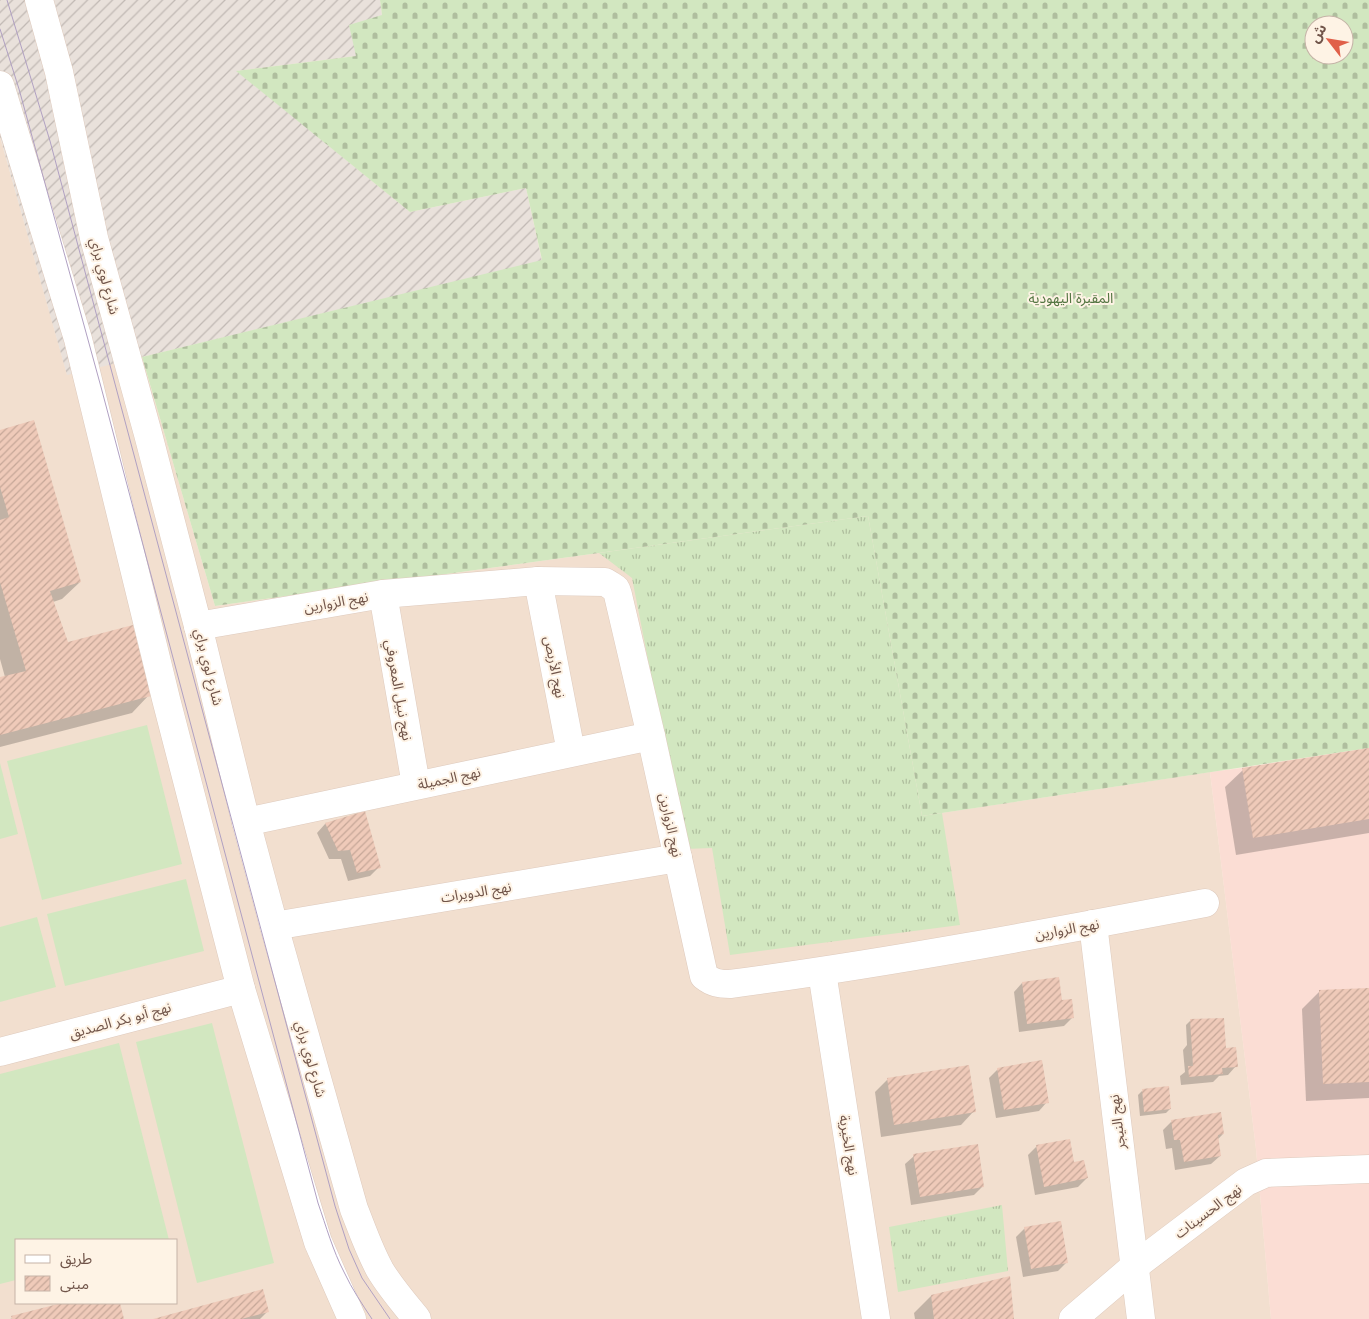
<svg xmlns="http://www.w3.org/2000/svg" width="1369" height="1319" font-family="Arial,'Noto Sans Arabic',sans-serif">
<defs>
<pattern id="industrial-furrows" width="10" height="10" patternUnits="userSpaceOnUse" patternTransform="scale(1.25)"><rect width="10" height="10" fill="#e9e1db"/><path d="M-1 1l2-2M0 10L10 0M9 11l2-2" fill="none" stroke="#c1b9b4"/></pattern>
<pattern id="grass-tufts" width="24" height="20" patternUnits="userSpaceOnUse" patternTransform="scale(1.25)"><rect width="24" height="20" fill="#d2e7c0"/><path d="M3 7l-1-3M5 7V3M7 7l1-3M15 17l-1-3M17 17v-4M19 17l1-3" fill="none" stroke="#afbe9e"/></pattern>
<pattern id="cemetery-stones" width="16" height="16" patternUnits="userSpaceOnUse" patternTransform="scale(1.25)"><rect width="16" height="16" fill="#d2e7c0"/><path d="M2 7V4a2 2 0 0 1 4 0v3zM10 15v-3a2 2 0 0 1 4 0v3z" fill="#afbe9e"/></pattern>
<pattern id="building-hatch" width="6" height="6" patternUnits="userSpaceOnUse" patternTransform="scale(1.25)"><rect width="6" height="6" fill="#efcab9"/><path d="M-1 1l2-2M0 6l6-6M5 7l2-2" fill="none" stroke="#c6a798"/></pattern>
</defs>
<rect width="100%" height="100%" fill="#fbeee0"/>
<path fill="#f2dfcf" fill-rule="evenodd" d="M0 137 67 374 142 357 215 606 868 516 922 816 1210 772 1256 1149 1271 1319H0ZM16 1240H176V1303H16Z"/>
<path fill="#fbddd4" d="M1369 748V1319H1271L1256 1149 1210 772 1242 768Z"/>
<path fill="url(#industrial-furrows)" d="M0 0H380L382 15 356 56 237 71 410 212 526 188 542 261 67 375 0 137Z"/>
<g fill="url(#grass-tufts)">
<path d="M868 516 922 816 942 813 960 925 730 955 712 848 685 849 632 578 599 553Z"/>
<path d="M1002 1205 1008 1271 898 1292 889 1227Z"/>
</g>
<path fill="url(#cemetery-stones)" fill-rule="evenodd" d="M380 0H1369V748L922 816 868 516 215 606 142 357 542 260 526 188 410 212 236 71 356 56 349 25 382 15ZM1314 25H1344V55H1314Z"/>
<g fill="#d2e7c0">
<path d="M147 725 182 864 42 900 7 761Z"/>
<path d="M0 763 18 834 0 839Z"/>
<path d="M186 879 204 951 65 986 47 914Z"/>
<path d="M37 917 56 987 0 1002V927Z"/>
<path d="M212 1023 274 1263 197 1283 136 1042Z"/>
<path d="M119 1043 169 1240H16V1280L0 1284V1074Z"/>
</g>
<g fill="#0003">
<path d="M0 431 80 582 62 599 53 602 67 644 149 695 132 713 0 747V679L5 677 0 659Z"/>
<path d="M1369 749V833L1236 855 1225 787 1243 770Z"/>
<path d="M364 812 379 867 370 876 348 881 341 859H329L317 833 325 824Z"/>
<path d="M1022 983 1061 1002 1073 1017 1064 1026 1019 1032 1014 992Z"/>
<path d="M1369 989V1098L1306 1101 1302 1009 1320 991Z"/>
<path d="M1190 1021 1225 1049 1236 1066 1228 1075 1219 1076 1213 1082 1181 1085 1180 1076 1185 1072 1183 1050 1187 1045 1186 1025Z"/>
<path d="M998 1069 1047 1102 1039 1111 996 1118 989 1078Z"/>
<path d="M888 1079 974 1111 961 1125 881 1137 875 1092Z"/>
<path d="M1142 1091 1170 1109 1166 1113 1140 1116 1138 1095Z"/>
<path d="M1172 1121 1223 1134 1217 1140 1220 1156 1211 1164 1175 1170 1172 1148 1166 1149 1163 1130Z"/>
<path d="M1036 1147 1073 1163 1087 1178 1078 1187 1035 1195 1028 1155Z"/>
<path d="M914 1156 983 1186 974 1195 911 1205 905 1164Z"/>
<path d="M1025 1228 1066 1263 1058 1271 1023 1277 1016 1237Z"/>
<path d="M931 1296 1013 1319H915L914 1313Z"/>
<path d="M67 1303H119L123 1319H10Z"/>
<path d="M268 1311 260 1319H155Z"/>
</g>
<g fill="url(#building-hatch)">
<path d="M34 420 81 582 50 591 68 642 133 625 151 696 0 735V677L26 671 0 582V520L9 517 0 487V430Z"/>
<path d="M1369 748V819L1253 838 1242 768Z"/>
<path d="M365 811 381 868 357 873 350 850 338 851 325 823Z"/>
<path d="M1059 977 1062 1000 1072 999 1074 1018 1027 1024 1022 982Z"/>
<path d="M1369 988V1082L1323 1084 1319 990Z"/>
<path d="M1224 1018 1226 1048 1236 1047 1238 1067 1222 1068 1223 1074 1189 1077 1188 1066H1193L1190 1019Z"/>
<path d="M1042 1060 1049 1103 1004 1110 997 1068Z"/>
<path d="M969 1065 976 1112 894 1125 887 1078Z"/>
<path d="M1169 1086 1171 1109 1144 1112 1142 1089Z"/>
<path d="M1221 1112 1224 1134 1218 1135 1221 1156 1184 1162 1180 1140H1174L1171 1120Z"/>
<path d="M1070 1139 1074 1162 1084 1160 1088 1178 1044 1187 1036 1145Z"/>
<path d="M978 1144 984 1187 920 1197 913 1154Z"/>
<path d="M1061 1221 1068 1263 1031 1269 1024 1227Z"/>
<path d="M1010 1276 1014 1319H934L931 1295Z"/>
<path d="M263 1289 269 1312 241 1319H153Z"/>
<path d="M62 1303H120L124 1319H12L11 1316Z"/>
</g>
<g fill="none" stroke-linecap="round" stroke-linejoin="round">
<g stroke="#decabd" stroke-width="29">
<g id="street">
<path d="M39 0 59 72 94 238 148 434 198 626 246 822 274 926 354 1209C362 1229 369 1250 380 1270 390 1287 404 1303 417 1319"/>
<path d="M0 85 78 339 166 699 241 989 318 1242 352 1319"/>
<path d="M538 581 571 752"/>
<path d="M383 594 416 785"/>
<path d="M198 626 383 594 538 581 605 582 610 585 616 589 618 595 651 736 704 976C713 983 719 984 730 984 889 963 1047 933 1205 903"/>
<path d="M246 822 651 736"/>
<path d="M1093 924 1141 1319"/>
<path d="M274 926 678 858"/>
<path d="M822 972 876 1319"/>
<path d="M0 1052 241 989"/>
<path d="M1073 1319 1135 1266 1246 1182 1266 1173 1369 1169"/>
</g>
</g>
<use href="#street" stroke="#fff" stroke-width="28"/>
<g stroke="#b0a0c2" stroke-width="1">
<path d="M7 0 50 141 335 1206 349 1249 362 1278 390 1319"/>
<path d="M0 29 19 89 101 387 318 1203C326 1226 333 1251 344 1272 352 1289 362 1304 372 1319"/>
</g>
</g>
<g text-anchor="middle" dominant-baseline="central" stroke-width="4" stroke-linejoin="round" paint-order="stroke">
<g font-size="14" fill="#705449" stroke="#fef3e5">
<text transform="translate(105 276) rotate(75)">شارع لوي براي</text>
<text transform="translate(336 602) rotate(-10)">نهج الزوارين</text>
<text transform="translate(209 667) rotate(76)">شارع لوي براي</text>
<text transform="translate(555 667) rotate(79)">نهج الأربص</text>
<text transform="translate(399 690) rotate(80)">نهج نبيل المعروفي</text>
<text transform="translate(449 778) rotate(-12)">نهج الجميلة</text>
<text transform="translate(671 825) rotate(78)">نهج الزوارين</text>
<text transform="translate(476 892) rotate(-9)">نهج الدويرات</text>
<text transform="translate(1067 929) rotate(-10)">نهج الزوارين</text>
<text transform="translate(120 1020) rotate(-15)">نهج أبو بكر الصديق</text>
<text transform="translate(311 1059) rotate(74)">شارع لوي براي</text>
<text transform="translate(1117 1122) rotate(-97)">نهج النيجر</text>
<text transform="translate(849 1145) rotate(81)">نهج الخيرية</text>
<text transform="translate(1208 1211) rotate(-37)">نهج الحسينات</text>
</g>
<g font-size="14" fill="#547642" stroke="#fef3e5">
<text x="1071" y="298">المقبرة اليهودية</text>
</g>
</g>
<rect x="15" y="1239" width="162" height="65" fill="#fef3e5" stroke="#c5b3a7"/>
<rect x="25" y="1255" width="25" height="8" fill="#ffffff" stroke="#c5b3a7"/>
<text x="60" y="1264" font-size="15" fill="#705449">طريق</text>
<rect x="25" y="1276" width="25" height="15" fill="url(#building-hatch)" stroke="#c5b3a7"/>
<text x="60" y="1289" font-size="15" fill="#705449">مبنى</text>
<g transform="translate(1329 40) rotate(301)"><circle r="24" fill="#fef3e5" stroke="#c5b3a7"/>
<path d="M0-4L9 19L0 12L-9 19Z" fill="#e06049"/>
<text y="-8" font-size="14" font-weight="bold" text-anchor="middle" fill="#705449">ش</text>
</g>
</svg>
